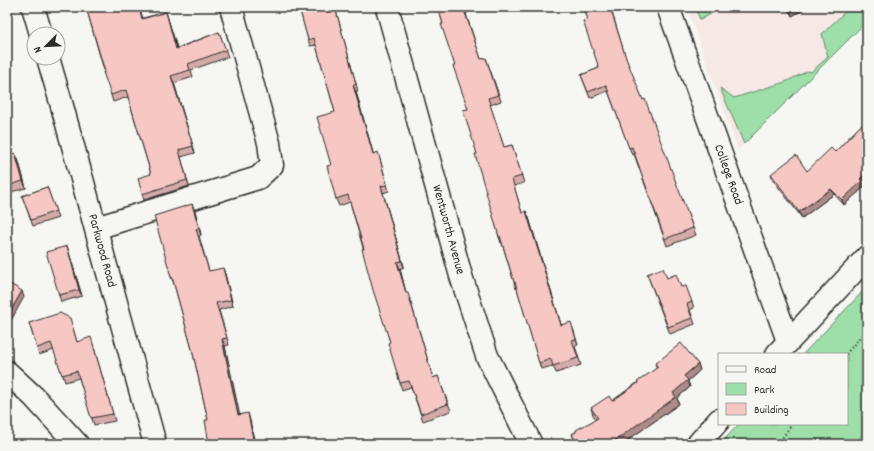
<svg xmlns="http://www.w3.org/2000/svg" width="874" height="451" font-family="Dekko,sans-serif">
<rect width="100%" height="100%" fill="#f6f6f2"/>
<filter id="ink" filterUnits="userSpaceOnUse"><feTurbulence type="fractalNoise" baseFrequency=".025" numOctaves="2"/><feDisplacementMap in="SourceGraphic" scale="8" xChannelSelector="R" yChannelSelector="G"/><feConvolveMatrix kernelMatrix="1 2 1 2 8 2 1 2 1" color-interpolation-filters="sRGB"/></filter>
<g filter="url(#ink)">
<path fill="#f6e8e4" d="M687 7H867V21L738 150Z"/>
<g fill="#9edfa9" stroke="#64856a">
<path d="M695 7H723L700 20Z"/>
<path d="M850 7H867V21L744 144 720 88 734 98 785 82 808 71 811 72 828 57 822 34Z"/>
<path d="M867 287V428L855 444H720L739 424H847V354H803Z"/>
</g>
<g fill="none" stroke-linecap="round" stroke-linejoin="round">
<g stroke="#2b2b2b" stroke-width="25">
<g id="minor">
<path id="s1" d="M387 7 461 276 487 356 531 444"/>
<path id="s2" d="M668 7 788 341"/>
<path d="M96 228 258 178 272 165 269 143 231 7"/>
<path d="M777 354 867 257"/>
<path d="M7 372 34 397 77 444"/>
<path d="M698 444 719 420"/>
</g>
</g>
<g stroke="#2b2b2b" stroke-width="25">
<g id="major">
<path d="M33 7 41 34"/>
<path id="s3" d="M48 58 62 106 155 444"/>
</g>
</g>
<g stroke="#2b2b2b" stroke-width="2.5" stroke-dasharray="1 3" stroke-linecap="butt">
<path d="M846 354 867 329"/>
<path d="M778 444 792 424"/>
</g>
<use href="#minor" stroke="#f6f6f2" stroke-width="22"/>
<use href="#major" stroke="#f6f6f2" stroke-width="22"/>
</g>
<g fill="#d4aba8" stroke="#2b2b2b">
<path d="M86 7H139L143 18 166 12 177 48 219 32 228 57 191 70 193 77 174 83 195 153 181 157 189 186 144 200 142 194 151 174 128 97 113 102Z"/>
<path d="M299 7H335L358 91 356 92 373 153 380 159 389 191 383 193 404 267 400 269 406 293 410 299 433 378 438 376 451 411 423 421 411 387 402 390 400 383 390 342 350 202 339 206 336 199 331 165 335 112 316 45 310 46Z"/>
<path d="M438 7H465L467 14H466L481 59 486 58 501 101 490 105 504 147 512 145 524 183 514 186 522 213 526 211 529 218 561 325 573 328 578 345 575 346 581 365 556 373 553 366 541 369 517 288 516 289 514 282 502 243H501L499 237 477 154 468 109Z"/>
<path d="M583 7H616L611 9 627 62 696 235 667 246 634 154 632 155 608 91 590 98 581 75 599 68 588 19Z"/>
<path d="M787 7H808L792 16Z"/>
<path d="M867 119V180L863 184 864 187 844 205 834 194 802 218 773 180 771 174 807 171 835 152Z"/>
<path d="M7 155 18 159 26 188 7 193Z"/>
<path d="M47 187 58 218 33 226 22 196Z"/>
<path d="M192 204 195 211 201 235 199 236 209 271 225 274 233 306 219 310 229 345 225 346 239 415 250 420H208L192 349 174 284 171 277Z"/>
<path d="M67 246 82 296 61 302 59 295Z"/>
<path d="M647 274 667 278 681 287 692 302 694 308 690 310 695 324 670 334Z"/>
<path d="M29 323 72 325 77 342 93 344 115 421 94 425 79 378 65 382 54 350 39 355Z"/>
<path d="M655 364H698L700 370 688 381 690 387 677 398 679 404 622 444H576L572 434 576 432 596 419 593 415 591 408 612 401 637 383 657 368Z"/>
</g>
<g fill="#ad8b88" stroke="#2b2b2b">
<path d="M794 7H808L792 16 790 10Z"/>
<path d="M166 12 168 19 179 55 176 49Z"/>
<path d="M171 76 174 83 195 153 193 146Z"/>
<path d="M353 85 356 92 375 160 373 154Z"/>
<path d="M15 153 18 159 26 188 23 181Z"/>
<path d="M867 172V180L863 184 864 187 844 205 842 200Z"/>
<path d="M381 186 383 193 404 267 402 261Z"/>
<path d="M831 189 834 194 802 218 799 212Z"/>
<path d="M192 204 195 211 201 235 199 228Z"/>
<path d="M526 211 529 218 563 331 561 325Z"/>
<path d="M67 246 69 253 82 296 79 290Z"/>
<path d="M397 262 400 269 408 300 406 293Z"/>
<path d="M223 268 225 274 233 306 231 300Z"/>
<path d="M22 291 24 297 8 326 7 325V317Z"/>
<path d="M222 339 225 346 241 421 238 415Z"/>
<path d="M698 364 700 370 688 381 690 387 677 398 679 404 622 444H610L673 393 684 376Z"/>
<path d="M248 413 250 420 255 444H254Z"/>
</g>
<g fill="#f7c7c3" stroke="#2b2b2b">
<path d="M86 7H139L142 19 166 12 176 49 219 32 226 50 188 64 190 70 171 76 193 146 179 150 187 180 142 194 138 178 151 174 126 90 111 95 103 72H105Z"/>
<path d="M299 7H335L356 84 353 85 373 154 378 152 387 185 381 186 402 261 397 262 406 293H408L433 378 438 376 448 404 421 414 409 381 400 383 388 343 390 342 373 290 362 249H364L348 195 336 199 327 166 331 165 317 117 335 112 314 38 308 40Z"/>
<path d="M438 7H464H463L481 59 486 58 498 95 488 98 504 147 512 145 522 176 512 179 522 213 526 211 561 325 571 322 576 339 572 340 578 358 553 366 551 359 539 363 515 282H514L500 236 499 237 475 154H477L463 110 468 109 453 66H455L441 24H443Z"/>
<path d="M583 7H610L626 58 643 100 645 99 693 228 665 239 632 147 629 148 606 85 588 92 581 75 599 68 583 21 588 19Z"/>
<path d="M788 7H794L790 10Z"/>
<path d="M867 119V172L860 179 862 181 842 200 831 189 799 212 771 174 796 155 807 171 831 148 835 152Z"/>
<path d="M15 153 23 181 7 186V155Z"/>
<path d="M47 187 56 211 31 220 22 196Z"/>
<path d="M192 204 199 228 196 229 209 271 223 268 231 300 216 303 227 338 222 339 238 415 248 413 254 444H209L205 420H208L192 349 172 277H171L154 216Z"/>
<path d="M67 246 79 290 59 295 46 252Z"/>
<path d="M663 268 667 278 676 274 681 287 686 286 692 302 687 304 692 318 668 327 647 274Z"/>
<path d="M7 282 22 291 7 317Z"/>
<path d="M60 313 70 318 77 342 91 337 113 414 91 418 77 371 62 375 51 343 37 348 29 323Z"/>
<path d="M681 343 698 364 684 376 688 380 673 393 676 397 610 444H577L572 434 576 432V430L598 418 591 408 609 396 612 401 638 383 637 382 658 367 655 364Z"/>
<path d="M19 441 22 444H16Z"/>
</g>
</g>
<g text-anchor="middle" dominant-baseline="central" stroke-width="3" stroke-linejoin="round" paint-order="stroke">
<g font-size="13" fill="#2b2b2b" stroke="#f6f6f2">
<text stroke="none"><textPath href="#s2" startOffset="178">College Road</textPath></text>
<text stroke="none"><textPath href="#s1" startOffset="231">Wentworth Avenue</textPath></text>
<text stroke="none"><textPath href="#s3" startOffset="200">Parkwood Road</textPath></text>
</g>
</g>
<rect width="874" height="451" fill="none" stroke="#f6f6f2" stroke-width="24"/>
<rect x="12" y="12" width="850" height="427" fill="none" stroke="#2b2b2b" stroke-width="1.5" filter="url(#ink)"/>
<rect x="718" y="353" width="130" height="72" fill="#f6f6f2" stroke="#a5a5a2"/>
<rect x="726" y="366" width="20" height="6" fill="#f6f6f2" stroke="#a5a5a2"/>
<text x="754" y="373" font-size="12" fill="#2b2b2b">Road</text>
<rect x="726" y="383" width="20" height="12" fill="#9edfa9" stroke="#a5a5a2"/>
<text x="754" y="393" font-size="12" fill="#2b2b2b">Park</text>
<rect x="726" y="403" width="20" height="12" fill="#f7c7c3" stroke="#a5a5a2"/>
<text x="754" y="413" font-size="12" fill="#2b2b2b">Building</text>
<g transform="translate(46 46) rotate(246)"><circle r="19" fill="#f6f6f2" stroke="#a5a5a2"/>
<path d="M0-3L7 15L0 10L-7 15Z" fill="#2b2b2b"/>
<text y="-6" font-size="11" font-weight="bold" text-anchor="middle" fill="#2b2b2b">N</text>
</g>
</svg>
